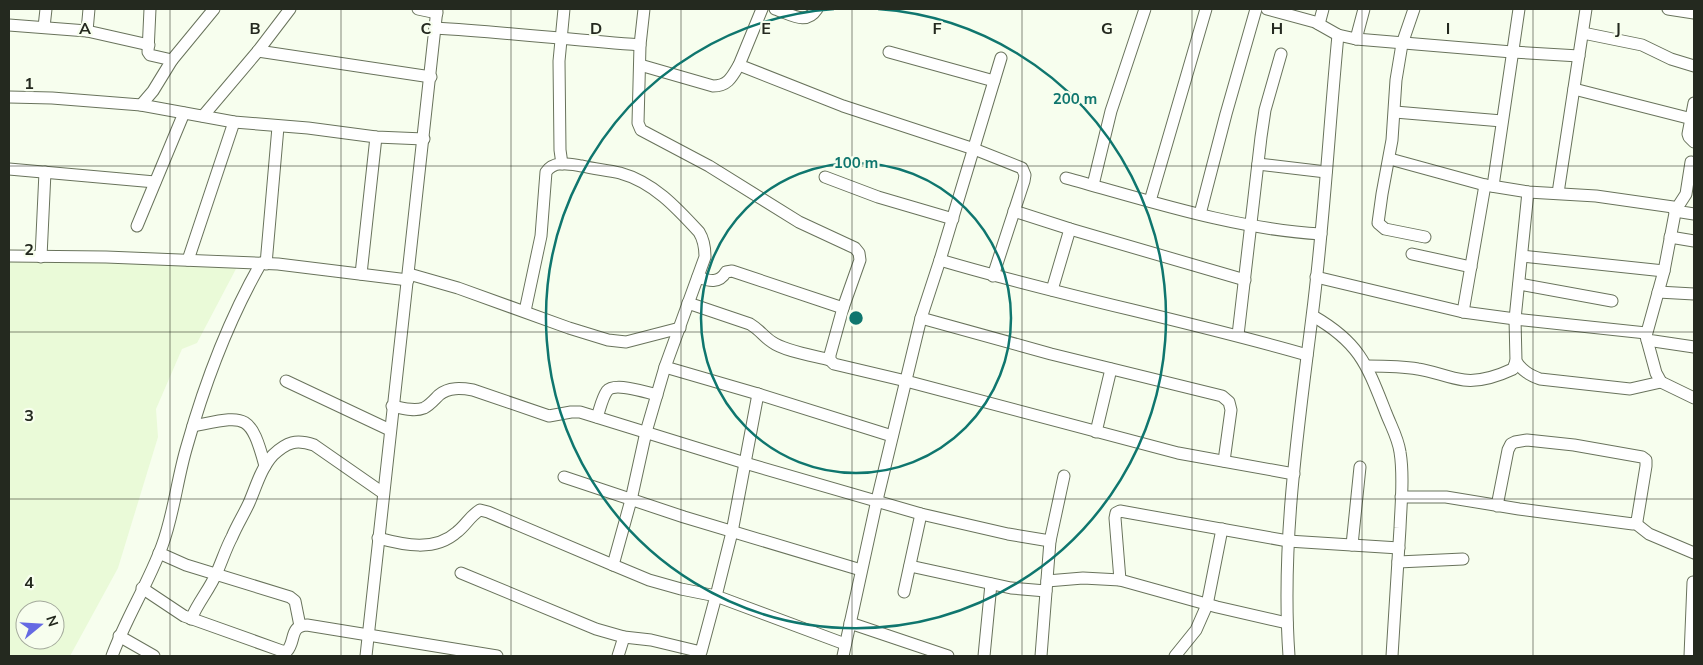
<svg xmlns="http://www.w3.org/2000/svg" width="1703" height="665" font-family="Mulish,sans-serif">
<rect width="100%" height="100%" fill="#f7feee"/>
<path fill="#eafad8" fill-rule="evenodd" d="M101 259 238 265 197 343 182 349 156 409 158 437 118 568 70 656H9V262ZM25 610H55V640H25Z"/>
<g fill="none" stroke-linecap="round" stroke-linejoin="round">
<g stroke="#69735c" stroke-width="13">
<g id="minor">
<path d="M150 9 148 52 150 55 172 60"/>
<path d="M418 9 437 13"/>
<path d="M644 9 640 45 638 123 641 130 709 166 799 222 855 248 859 253 860 260 843 308 830 355V360L834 364 906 381 1178 453 1294 474"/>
<path d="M762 9 739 65 843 106 974 149 1022 168 1025 175 1024 181 993 276"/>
<path d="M775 9C791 14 806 26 817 9"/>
<path d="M1267 9 1315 22 1338 35 1356 39 1512 52 1579 56"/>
<path d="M1414 9 1402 44 1396 80 1392 140 1382 194 1378 223 1385 229 1425 237"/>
<path d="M1668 9 1694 13"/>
<path d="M1319 24 1323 9"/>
<path d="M9 25 87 31 149 45"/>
<path d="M44 27 46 9"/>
<path d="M435 28C504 32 572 40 640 45"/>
<path d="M87 31 89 9"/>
<path d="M1583 33 1642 45 1671 59 1694 66"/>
<path d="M1356 39 1364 9"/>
<path d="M258 51 431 77"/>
<path d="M889 52 994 81"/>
<path d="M640 65 713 86C728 86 732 77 739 65"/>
<path d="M1574 89 1692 119"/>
<path d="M9 97 52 98 141 105 234 122 308 128 376 137 424 139"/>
<path d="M1694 103 1688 134 1689 137 1694 142"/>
<path d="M141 105 153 91 172 60 214 9"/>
<path d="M1395 112 1502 121"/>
<path d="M203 116 258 51 290 9"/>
<path d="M1390 159 1485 185 1528 192 1596 196 1673 207 1675 213 1664 271 1646 336 1647 340 1694 347"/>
<path d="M1691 162 1686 194 1675 211 1694 214"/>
<path d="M562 164 560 150 559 61 564 9"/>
<path d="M1258 164 1326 172"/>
<path d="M9 169 155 182"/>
<path d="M825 177 878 197 953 219"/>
<path d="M1066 178C1150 201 1234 229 1321 234"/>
<path d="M1093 185 1111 111 1145 9"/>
<path d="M1493 186 1519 9"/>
<path d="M1528 192 1515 319 1516 361C1522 371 1530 375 1540 379L1630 389 1661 382"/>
<path d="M1558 193 1586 9"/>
<path d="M1150 201 1206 9"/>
<path d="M1014 211 1070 229 1245 280"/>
<path d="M1200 214 1226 114 1256 9"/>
<path d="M137 226 184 113"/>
<path d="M1670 237 1694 241"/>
<path d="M1412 254 1471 267"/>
<path d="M9 256 106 257 278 264 408 280"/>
<path d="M1522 256 1664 271"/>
<path d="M41 257 45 172"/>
<path d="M188 260 234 122"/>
<path d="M940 260C1061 296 1186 320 1307 355"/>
<path d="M266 264 278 127"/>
<path d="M361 274 376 137"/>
<path d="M409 274 458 288 569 328 608 340 626 342 680 328"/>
<path d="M698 277C709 281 719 284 726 272L732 271 843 308"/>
<path d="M1316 277 1463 312 1515 319 1646 333"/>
<path d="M1519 284 1612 301"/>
<path d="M1052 290 1070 229"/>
<path d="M1658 292 1694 294"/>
<path d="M688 303 750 324C760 330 764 337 772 342 784 351 815 356 830 360"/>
<path d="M1463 312 1485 185"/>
<path d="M1313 316C1360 343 1367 365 1386 413 1391 426 1398 438 1400 452 1404 476 1401 503 1400 528 1397 570 1395 613 1392 656"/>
<path d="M921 318 1051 354 1222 396 1229 402 1231 410 1224 461"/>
<path d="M1238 335 1261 137 1265 110 1281 54"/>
<path d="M1647 340 1656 373 1661 382 1694 398"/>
<path d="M1367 366C1384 366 1401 366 1418 369 1433 371 1448 378 1464 380 1480 382 1498 376 1513 369L1516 361"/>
<path d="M665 367 758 394 892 436"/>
<path d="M286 381 390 430"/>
<path d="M758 394 732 532 716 596 845 644"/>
<path d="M392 406C402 408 414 412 424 408 430 405 434 400 439 395 449 387 461 388 473 390L549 416 571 412H580L745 463 921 514 1008 534 1050 541"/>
<path d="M597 417C600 409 602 398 607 391 614 382 646 392 657 395"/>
<path d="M193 426C245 416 250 411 265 466"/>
<path d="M1096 432 1111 369"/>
<path d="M564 477 684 517 861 570"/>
<path d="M1401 497H1446L1519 509 1633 524 1637 521 1646 466V460L1642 457 1574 445 1527 440 1515 442 1511 444 1508 450 1497 506"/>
<path d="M1635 523 1649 534 1694 553"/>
<path d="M378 538C404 545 435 552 457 532 466 525 470 516 480 510L488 512 613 565"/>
<path d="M1352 545 1360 467"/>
<path d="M159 553 186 565 290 597 295 601 300 626"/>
<path d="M1398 562 1463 559"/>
<path d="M910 566 1011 588 1046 591"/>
<path d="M461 573 596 629 624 637 651 640 701 652 716 596 681 589 649 580 613 565 631 500 646 432 665 367 705 257C705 247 704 240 699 232 676 207 653 182 620 173 607 170 594 169 582 166 569 164 554 160 546 172L541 236 525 311"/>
<path d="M1120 580 1115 518 1116 513 1120 511 1288 541 1399 548"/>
<path d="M1047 581 1083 578 1120 580 1217 607 1287 623"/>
<path d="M142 588 184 616 282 651H287C296 641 289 626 307 625L497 656"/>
<path d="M904 592 921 514"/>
<path d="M191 619C198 602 210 589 217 572 222 561 226 548 232 537 237 525 244 514 249 503 256 487 261 468 273 455 287 442 296 439 314 445L383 493"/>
<path d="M850 623 948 656"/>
<path d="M119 636 154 656"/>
<path d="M112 656C126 618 148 584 162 546 174 514 177 479 187 446 205 382 228 321 261 263"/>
<path d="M366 656 437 9"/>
<path d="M618 656 624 637"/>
<path d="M843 656 877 500 921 318 940 260 1001 58"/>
<path d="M984 656 991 584"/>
<path d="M1041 656 1050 541 1064 476"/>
<path d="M1175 656 1196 630 1207 605 1222 529"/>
<path d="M1289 656C1281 543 1298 430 1312 317 1324 224 1329 129 1338 35"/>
<path d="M1690 656 1693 582"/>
</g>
</g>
<use href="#minor" stroke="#fff" stroke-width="11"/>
</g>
<path fill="none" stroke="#24291f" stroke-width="1" stroke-opacity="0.55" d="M170 9V656M341 9V656M511 9V656M681 9V656M852 9V656M1022 9V656M1192 9V656M1362 9V656M1533 9V656M9 166H1694M9 332H1694M9 499H1694"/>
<g fill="none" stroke="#0f766e" stroke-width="2.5">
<circle cx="856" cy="318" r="155"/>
<path d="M878 9A310 310 0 1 1 834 9"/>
</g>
<g font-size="16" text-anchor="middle" font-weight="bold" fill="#24291f" stroke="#f7feee" stroke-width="4.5" stroke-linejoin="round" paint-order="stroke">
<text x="85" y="34">A</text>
<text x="255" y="34">B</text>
<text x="426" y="34">C</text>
<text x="596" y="34">D</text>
<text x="766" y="34">E</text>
<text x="937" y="34">F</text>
<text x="1107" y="34">G</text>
<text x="1277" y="34">H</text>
<text x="1448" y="34">I</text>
<text x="1618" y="34">J</text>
<text x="29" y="89">1</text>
<text x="29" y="255">2</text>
<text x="29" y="421">3</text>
<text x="29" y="588">4</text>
</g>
<circle cx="856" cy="318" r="8" fill="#0f766e" stroke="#f7feee" stroke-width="2.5"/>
<g font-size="15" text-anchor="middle" font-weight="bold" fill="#0f766e" stroke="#f7feee" stroke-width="4.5" stroke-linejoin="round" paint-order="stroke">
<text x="1075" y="104">200 m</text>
<text x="856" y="168">100 m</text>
</g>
<rect width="1703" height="665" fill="none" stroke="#24291f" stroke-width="20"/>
<g transform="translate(40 625) rotate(72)"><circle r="24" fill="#f7feee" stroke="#a3a99b"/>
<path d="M0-4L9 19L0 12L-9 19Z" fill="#656ae3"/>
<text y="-8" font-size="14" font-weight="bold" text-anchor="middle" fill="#24291f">N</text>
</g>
</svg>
